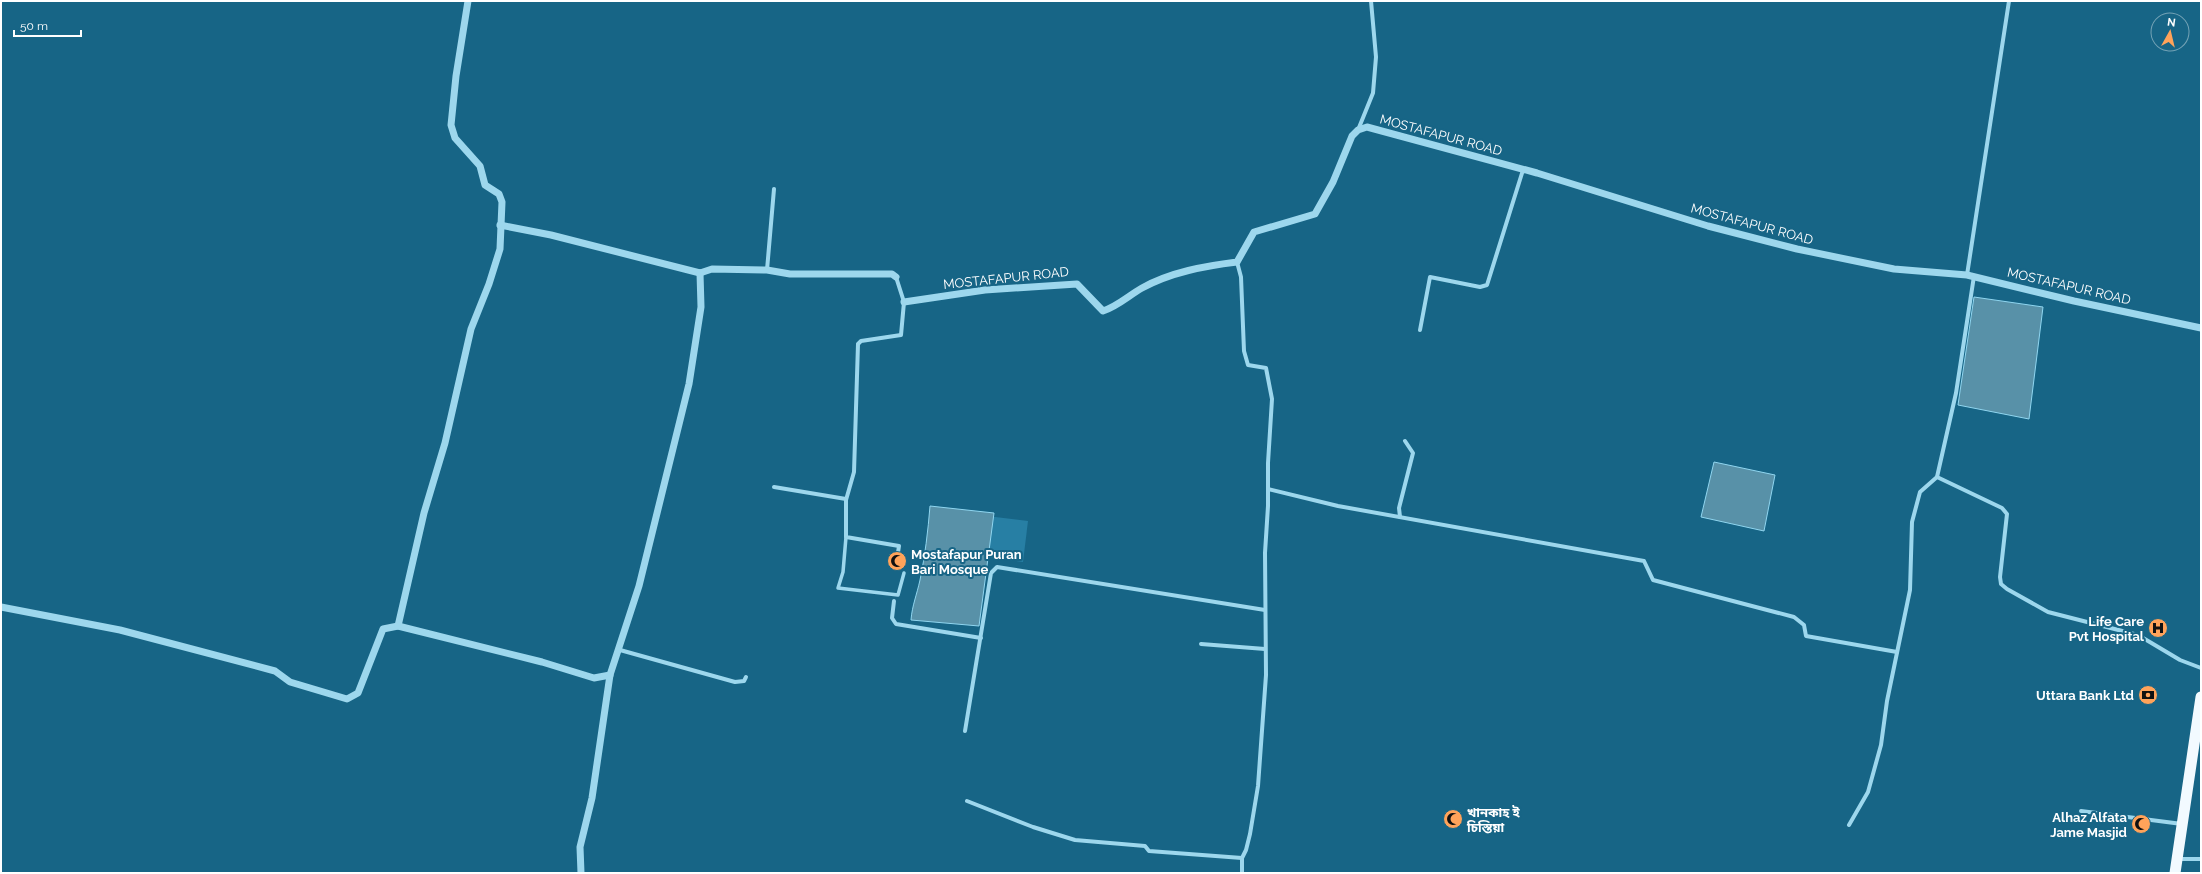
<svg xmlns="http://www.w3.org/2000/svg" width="2202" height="874" font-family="Raleway,'Noto Sans Bengali',sans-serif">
<rect width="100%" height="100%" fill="#176586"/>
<path fill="#277fa4" d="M987 516 1028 521 1023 562 979 556Z"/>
<g fill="#5891a8" stroke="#90d6f0">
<path d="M1974 297 2043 307 2029 419 1958 405Z"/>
<path d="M1714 462 1775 475 1764 531 1701 517Z"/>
<path d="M930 506 994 513 979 626 911 620C912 606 917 594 920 580 925 556 928 531 930 506Z"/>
</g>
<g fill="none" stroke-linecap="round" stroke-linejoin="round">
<path stroke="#9dd7ed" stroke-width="3.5" d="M846 537 843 572 838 588 898 595 904 573"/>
<g stroke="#9dd7ed" stroke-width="4">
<path d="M1358 130 1373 93 1376 57 1371 1"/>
<path d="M1237 262 1241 277 1244 351 1248 365 1266 368 1272 399 1268 463V506L1265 553 1266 675 1258 786 1250 834 1246 850 1242 858V873"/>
<path d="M767 270 774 189"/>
<path d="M1967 275 2009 1"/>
<path d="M896 277 904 302 901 335 861 341 858 344 854 472 846 500V537L899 546 897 559"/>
<path d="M1420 330 1430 277 1480 287 1487 285 1523 170"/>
<path d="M1937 477 2002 508 2007 514 2000 577 2001 584 2007 589 2048 612 2138 635 2180 660 2201 668"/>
<path d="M774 487 846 499"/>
<path d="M1268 489 1338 506 1644 561 1653 580 1794 617 1804 625 1806 636 1897 652"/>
<path d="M1400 517 1399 508 1413 453 1405 441"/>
<path d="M894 601 892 618 896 624 981 638"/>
<path d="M1201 644 1265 649"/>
<path d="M620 650 735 682 744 681 746 677"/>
<path d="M965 731 991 573 997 567 1265 610"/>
<path d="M967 801 1033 827 1075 840 1145 846 1149 851 1242 858"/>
<path d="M2081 811 2182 824"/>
<path d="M1849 825 1868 792 1881 745 1887 701 1910 590 1912 522 1920 492 1937 477 1956 393 1974 276"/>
<path d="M2177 859H2201"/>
</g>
<g stroke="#9dd7ed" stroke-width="7">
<path d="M500 225 551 235 700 273"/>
<path d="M700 273 712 269 767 270 790 274H892L896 277"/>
<path d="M904 302 985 290 1077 284 1103 311C1118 306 1128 296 1142 288 1171 272 1205 266 1237 262L1254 232 1315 214 1333 182 1352 136 1358 130 1367 127 1537 173 1708 226 1797 249 1894 269 1967 275 2074 301 2201 328"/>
<path d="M1 607 120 630 275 671 290 682 347 699 358 693 383 629 398 626 542 662 594 678 610 675"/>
<path d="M398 626 424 513 445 443 471 329 489 284 500 249 502 202 499 194 485 185 480 166 455 138 451 125 456 76 468 1"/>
<path d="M581 873 580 847 592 798 610 675 639 586 689 384 701 307 700 273"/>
</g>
<path stroke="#f2faff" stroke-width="11" d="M2175 873 2201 697"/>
</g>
<defs>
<g id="mosque-disc" transform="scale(1)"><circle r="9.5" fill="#ffa35a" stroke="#176586"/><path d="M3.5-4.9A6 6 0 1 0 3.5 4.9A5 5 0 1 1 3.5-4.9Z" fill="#111"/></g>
<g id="hospital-disc" transform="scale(1)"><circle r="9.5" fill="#ffa35a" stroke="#176586"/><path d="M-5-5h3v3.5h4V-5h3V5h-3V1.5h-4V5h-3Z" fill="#111"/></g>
<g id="bank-disc" transform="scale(1)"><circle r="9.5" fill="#ffa35a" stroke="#176586"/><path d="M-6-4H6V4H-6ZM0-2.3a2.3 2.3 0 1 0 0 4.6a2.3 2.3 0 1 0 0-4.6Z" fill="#111"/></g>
</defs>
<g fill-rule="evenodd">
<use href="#mosque-disc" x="897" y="561"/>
<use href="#hospital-disc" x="2158" y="628"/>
<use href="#bank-disc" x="2148" y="695"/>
<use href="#mosque-disc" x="1453" y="819"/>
<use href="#mosque-disc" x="2141" y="824"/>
</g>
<g text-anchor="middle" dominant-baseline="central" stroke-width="4" stroke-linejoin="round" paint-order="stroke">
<g font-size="13" fill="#fff" stroke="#176586">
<text transform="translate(1441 135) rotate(15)">MOSTAFAPUR ROAD</text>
<text transform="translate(1752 224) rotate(15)">MOSTAFAPUR ROAD</text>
<text transform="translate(1006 278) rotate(-6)">MOSTAFAPUR ROAD</text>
<text transform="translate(2069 286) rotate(13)">MOSTAFAPUR ROAD</text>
</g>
<g font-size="13" font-weight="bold" fill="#fff" stroke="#176586" text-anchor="end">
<text x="911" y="554" text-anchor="start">Mostafapur Puran<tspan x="911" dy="15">Bari Mosque</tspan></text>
<text x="2144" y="621">Life Care<tspan x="2144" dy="15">Pvt Hospital</tspan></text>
<text x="2134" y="695">Uttara Bank Ltd</text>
<text x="1467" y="812" text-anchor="start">খানকাহ ই<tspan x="1467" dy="15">চিস্তিয়া</tspan></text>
<text x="2127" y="817">Alhaz Alfata<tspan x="2127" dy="15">Jame Masjid</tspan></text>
</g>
</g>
<rect width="2202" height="874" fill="none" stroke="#ffffff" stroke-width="4"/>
<g transform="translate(2170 32) rotate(8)"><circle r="19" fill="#176586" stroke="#74a3b6"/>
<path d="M0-3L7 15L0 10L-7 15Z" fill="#ffa35a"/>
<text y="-6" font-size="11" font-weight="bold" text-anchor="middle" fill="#ffffff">N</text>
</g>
<path d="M14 30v6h67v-6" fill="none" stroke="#ffffff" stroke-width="2"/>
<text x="20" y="30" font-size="12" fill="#ffffff" stroke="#176586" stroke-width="3" paint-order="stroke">50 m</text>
</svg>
